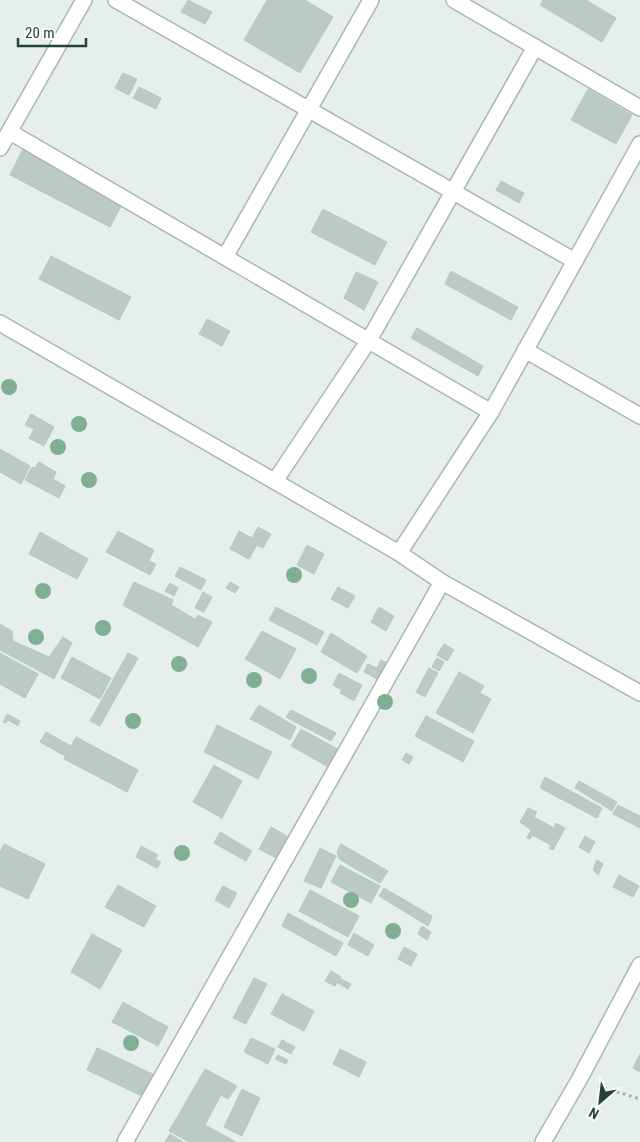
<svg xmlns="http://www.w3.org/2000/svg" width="640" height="1142" font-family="'Roboto Condensed',sans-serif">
<rect width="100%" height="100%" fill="#e6efeb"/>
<g fill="#bbcac4" stroke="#b8c9c2">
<path d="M188 0 212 12 205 24 181 12Z"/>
<path d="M267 0H305L333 17 300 73 244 40Z"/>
<path d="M543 0H586L616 18 602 42 540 5Z"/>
<path d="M123 73 137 79 129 95 115 88Z"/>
<path d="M139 87 161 98 156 109 133 98Z"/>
<path d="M588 89 632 115 616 144 571 120Z"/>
<path d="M26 143 127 195 110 227 10 175Z"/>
<path d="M501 181 524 193 519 203 496 190Z"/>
<path d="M323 209 387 242 375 265 311 232Z"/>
<path d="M51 256 131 297 119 320 39 279Z"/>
<path d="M451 271 518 307 511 320 445 284Z"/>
<path d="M356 272 378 282 364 310 344 298Z"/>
<path d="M207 319 230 331 222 346 199 334Z"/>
<path d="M417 328 483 366 478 376 411 338Z"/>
<path d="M31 414 54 427 44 446 29 438 34 429 25 425Z"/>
<path d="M0 449 30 466 21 484 0 472Z"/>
<path d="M39 462 56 472 53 479 65 486 59 498 25 480 32 467 35 468Z"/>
<path d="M258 527 271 534 263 548 257 545 249 559 230 549 239 531 252 538Z"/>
<path d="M118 531 154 550 149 561 156 564 150 575 106 552Z"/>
<path d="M40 532 88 559 77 579 29 554Z"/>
<path d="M307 545 324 554 314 574 297 565Z"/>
<path d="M180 567 206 580 201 590 175 576Z"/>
<path d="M134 582 173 600 171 605 195 619 198 615 212 622 198 647 123 605Z"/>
<path d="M230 582 239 587 235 593 226 588Z"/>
<path d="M170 583 178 588 174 596 165 591Z"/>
<path d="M338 587 355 596 348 608 331 599Z"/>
<path d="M203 592 212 597 204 612 195 608Z"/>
<path d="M276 607 324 632 317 645 269 620Z"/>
<path d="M379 607 394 616 386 631 371 622Z"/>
<path d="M0 624 12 631 13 641 49 657 63 637 72 643 54 679 0 650Z"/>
<path d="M262 631 296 649 280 679 245 659Z"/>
<path d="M331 633 367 656 357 673 321 652Z"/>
<path d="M444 644 454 650 447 661 437 655Z"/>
<path d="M0 653 38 674 25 698 0 684Z"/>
<path d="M128 653 138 658 100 726 90 721Z"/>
<path d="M72 657 111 678 100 699 61 678Z"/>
<path d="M437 658 444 662 439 671 432 667Z"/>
<path d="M381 660 388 663 379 680 364 672 368 664 377 668Z"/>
<path d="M429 668 438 673 425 697 416 692Z"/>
<path d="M459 672 484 686 480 693 491 699 473 733 436 713Z"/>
<path d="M339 673 362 685 354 701 340 693 342 690 333 685Z"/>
<path d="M259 705 296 727 290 740 250 719Z"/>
<path d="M291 710 336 733 331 741 286 717Z"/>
<path d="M7 714 20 721 18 726 8 720 6 723 3 722Z"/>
<path d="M426 716 474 741 463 762 415 736Z"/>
<path d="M217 725 272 752 258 779 204 752Z"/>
<path d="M301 729 341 751 332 769 291 746Z"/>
<path d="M46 732 71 746 65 756 40 742Z"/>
<path d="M76 737 138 770 127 792 64 759Z"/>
<path d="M406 753 413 757 409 764 402 760Z"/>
<path d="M214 765 242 781 222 818 193 802Z"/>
<path d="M545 777 602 808 597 818 540 788Z"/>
<path d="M579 781 617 802 612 811 575 788Z"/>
<path d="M618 805 640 816V828L613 814Z"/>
<path d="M528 808 537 812 534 817 554 828 556 823 565 828 553 850 549 848 551 845 532 835 530 839 527 838 531 830 520 822Z"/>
<path d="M271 827 287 836 276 858 259 849Z"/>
<path d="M220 832 252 851 246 861 214 843Z"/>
<path d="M585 836 595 842 589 853 579 847Z"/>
<path d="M4 844 45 864 28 899 0 886V852Z"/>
<path d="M341 844 388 871 380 883 339 859 337 852Z"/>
<path d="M141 846 158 855 155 859 161 862 157 868 136 857Z"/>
<path d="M320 848 336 856 321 888 304 881Z"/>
<path d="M597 860 603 864 598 875 593 870Z"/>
<path d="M340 865 380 886 371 903 331 882Z"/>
<path d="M619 875 639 886 633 897 613 887Z"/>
<path d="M118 885 156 906 144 927 105 907Z"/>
<path d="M223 886 237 893 229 908 215 900Z"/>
<path d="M384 888 432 916 428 926 379 896Z"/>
<path d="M310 890 359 916 348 937 299 911Z"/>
<path d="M288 913 343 943 336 956 282 926Z"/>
<path d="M422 926 431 932 427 940 418 934Z"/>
<path d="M354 933 374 945 368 956 348 945Z"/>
<path d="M92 934 122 950 100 989 71 972Z"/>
<path d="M404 947 417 954 411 966 398 959Z"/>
<path d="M331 971 341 977 335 986 325 981Z"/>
<path d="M254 978 267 984 246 1024 233 1018Z"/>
<path d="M341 979 351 984 348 989 338 983Z"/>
<path d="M282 994 314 1011 304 1031 271 1014Z"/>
<path d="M123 1002 168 1027 158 1046 112 1022Z"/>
<path d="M251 1038 275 1049 268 1064 244 1052Z"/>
<path d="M282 1040 295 1047 291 1054 278 1047Z"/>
<path d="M97 1048 155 1075 144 1097 87 1070Z"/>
<path d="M340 1049 366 1062 359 1077 333 1064Z"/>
<path d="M640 1054V1072L633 1068Z"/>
<path d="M278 1055 288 1060 286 1064 275 1059Z"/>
<path d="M205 1069 237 1086 228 1099 221 1095 205 1125 236 1142H189L169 1131Z"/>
<path d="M242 1089 260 1098 242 1136 224 1127Z"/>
<path d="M170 1134 183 1142H165Z"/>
</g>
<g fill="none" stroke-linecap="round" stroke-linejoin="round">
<g stroke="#a8b8b2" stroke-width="18">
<g id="minor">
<path d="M116 0 575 261"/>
<path d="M454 0 640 108"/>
<path d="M10 132 491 412"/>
<path d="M0 148 84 0"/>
<path d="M225 257 371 0"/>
<path d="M0 323 399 553 442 582 640 693"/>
<path d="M525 350 640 416"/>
<path d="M275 481 369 340 535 47"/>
<path d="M399 553 491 412 640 144"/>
<path d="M125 1142 442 582"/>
<path d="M543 1142 579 1080 640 965"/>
</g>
</g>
<path stroke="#86b3a5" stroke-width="3" stroke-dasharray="2.5 4" stroke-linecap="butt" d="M598 1086 640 1099"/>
<use href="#minor" stroke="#fff" stroke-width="15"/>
</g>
<g fill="#80af93">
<circle cx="9" cy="387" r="8"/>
<circle cx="79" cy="424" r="8"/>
<circle cx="58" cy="447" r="8"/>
<circle cx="89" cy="480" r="8"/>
<circle cx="294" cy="575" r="8"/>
<circle cx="43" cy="591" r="8"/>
<circle cx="103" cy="628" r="8"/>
<circle cx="36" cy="637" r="8"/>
<circle cx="179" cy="664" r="8"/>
<circle cx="309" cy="676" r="8"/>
<circle cx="254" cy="680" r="8"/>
<circle cx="385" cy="702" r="8"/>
<circle cx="133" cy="721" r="8"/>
<circle cx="182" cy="853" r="8"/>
<circle cx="351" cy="900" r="8"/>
<circle cx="393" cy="931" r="8"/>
<circle cx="131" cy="1043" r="8"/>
</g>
<g transform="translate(600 1102) rotate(208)" stroke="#f7fbf9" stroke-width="4" paint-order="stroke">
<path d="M0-4L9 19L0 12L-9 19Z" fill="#24423a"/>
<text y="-8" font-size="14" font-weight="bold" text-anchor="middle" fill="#24423a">N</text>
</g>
<path d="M18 38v8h68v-8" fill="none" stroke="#24423a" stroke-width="2.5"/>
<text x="25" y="38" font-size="15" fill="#24423a" stroke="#f7fbf9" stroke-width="4" paint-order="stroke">20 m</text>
</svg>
